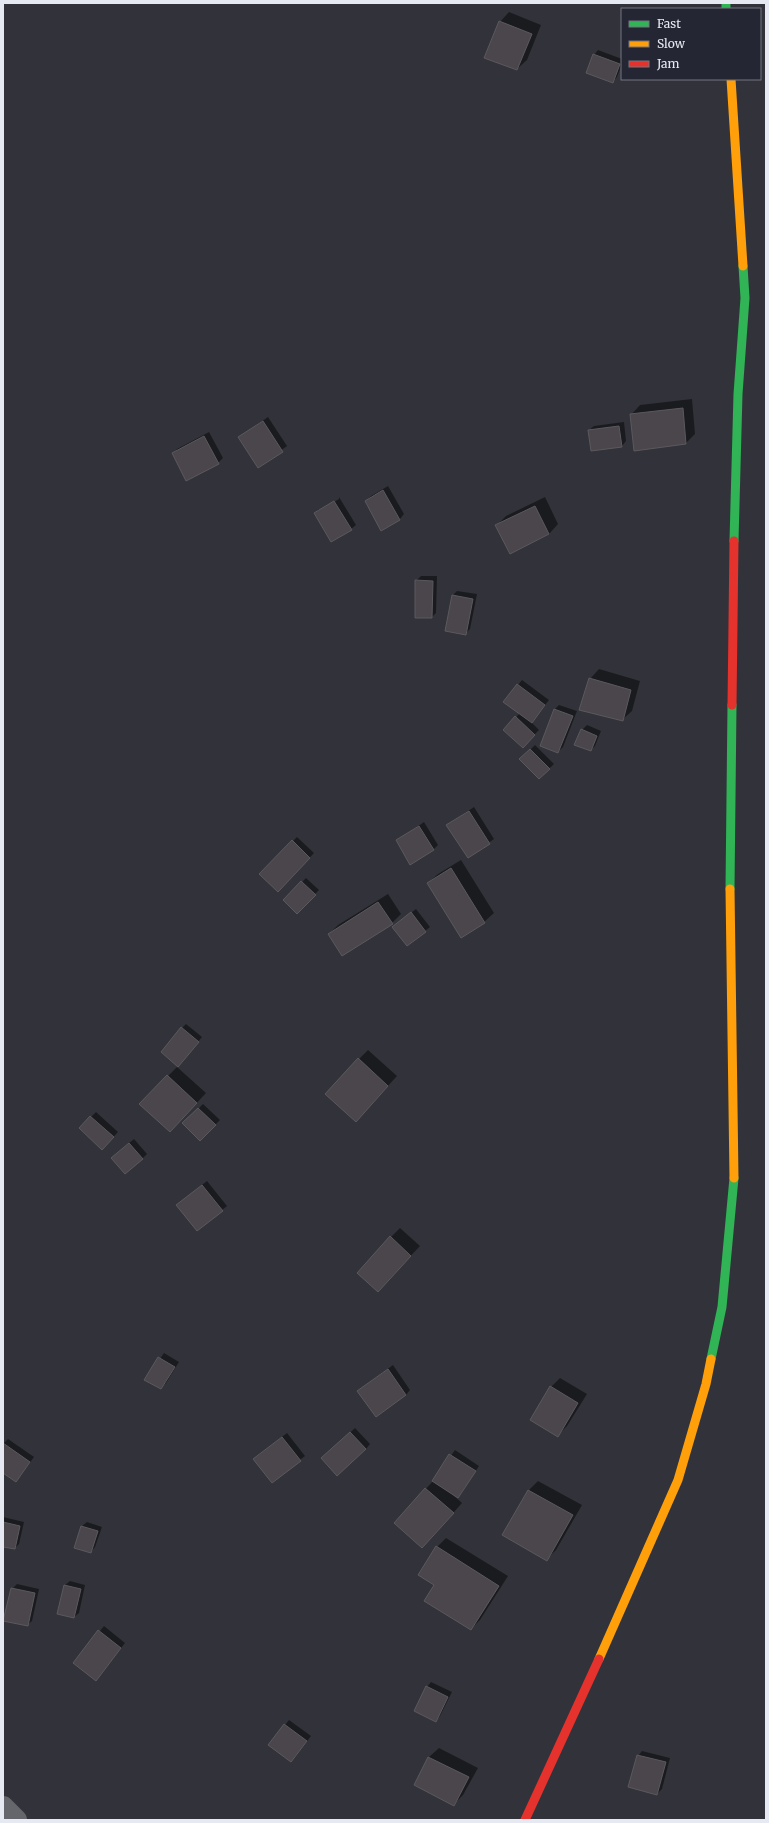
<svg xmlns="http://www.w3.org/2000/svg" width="769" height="1823" font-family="Merriweather,serif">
<rect width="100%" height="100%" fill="#32333a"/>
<g fill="#0007">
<path d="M509 12 541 25 527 60 517 69 500 22Z"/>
<path d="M598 50 622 59V64L617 77 613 82 594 55Z"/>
<path d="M692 399 695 434 686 443 635 450 631 415 640 405Z"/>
<path d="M268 417 287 446 259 466 240 437Z"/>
<path d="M624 422 626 441 622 446 589 430 594 426Z"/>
<path d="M209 432 223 458 218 463 173 454 177 449Z"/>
<path d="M388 486 404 514 400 519 382 529 366 501 371 496Z"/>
<path d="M339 497 356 525 351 529 315 513 319 509V511L339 499Z"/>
<path d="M545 497 558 524 549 534 510 553 497 525 506 516Z"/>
<path d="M421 576H437L436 613 432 617 416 581Z"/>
<path d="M457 591 477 594 470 629 465 634 453 595Z"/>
<path d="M599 669 640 681 632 711 622 720 590 679Z"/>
<path d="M522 680 549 700 531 722 539 730 522 747 504 730 520 713 518 685Z"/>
<path d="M559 705 577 711 563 747 558 752 555 709Z"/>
<path d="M587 725 601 731 595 746 591 750 582 730Z"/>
<path d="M535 745 554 764 539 778 521 759Z"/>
<path d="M474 807 494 839 468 857 447 825Z"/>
<path d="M424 822 438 845 434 849 397 841Z"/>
<path d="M297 837 314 853 278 891 260 874Z"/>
<path d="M461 860 494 913 484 922 428 883 438 874Z"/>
<path d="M306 878 319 890 297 912 284 900Z"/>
<path d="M388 894 401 914 392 923 329 934 338 925Z"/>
<path d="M416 909 430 927 425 931 393 927Z"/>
<path d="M186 1024 202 1037 177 1067 206 1093 179 1122 168 1076 178 1066 182 1028Z"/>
<path d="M368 1050 397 1076 365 1111 359 1059Z"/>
<path d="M203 1104 220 1120 200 1140 184 1123Z"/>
<path d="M96 1112 118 1132 102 1149 80 1128Z"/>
<path d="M134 1139 147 1154 142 1159 117 1153Z"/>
<path d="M207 1181 227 1206 222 1210 182 1201Z"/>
<path d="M400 1228 420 1246 387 1281 391 1237Z"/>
<path d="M164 1353 179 1362 166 1383 161 1388 146 1379Z"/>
<path d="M393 1365 410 1390 406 1395 358 1391Z"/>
<path d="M560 1378 587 1394 567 1426 558 1435 551 1387Z"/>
<path d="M355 1428 370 1444 366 1449 327 1454Z"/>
<path d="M287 1433 305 1456 272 1481 259 1455Z"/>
<path d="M8 1439 34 1457 16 1481 3 1471V1444Z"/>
<path d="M455 1450 479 1466 462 1492 458 1496 453 1495 462 1503 431 1538 395 1523 433 1481Z"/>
<path d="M538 1481 582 1505 556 1550 546 1560 503 1534 529 1490Z"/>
<path d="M3 1517 24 1522 19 1544 15 1548 3 1546Z"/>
<path d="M87 1522 102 1527 95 1547 91 1552 75 1547 82 1526Z"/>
<path d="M446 1538 508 1576 480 1620 471 1629 436 1584 437 1547Z"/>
<path d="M70 1581 85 1585 79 1613 74 1617 58 1613 65 1585Z"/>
<path d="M17 1584 39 1589 32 1621 27 1625 12 1589Z"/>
<path d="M104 1626 125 1643 100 1675 74 1663Z"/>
<path d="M431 1682 452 1692 440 1716 436 1721 427 1687Z"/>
<path d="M289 1720 311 1736 295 1757 269 1745Z"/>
<path d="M439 1748 478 1768 463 1795 454 1804 415 1784 429 1757Z"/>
<path d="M642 1751 670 1758 662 1789 657 1794 638 1756Z"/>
</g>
<g fill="#4b464c" stroke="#5b595e">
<path d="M499 21 532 34 517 70 484 58Z"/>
<path d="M593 54 620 64 613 83 586 73Z"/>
<path d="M683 408 686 444 634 451 630 414Z"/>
<path d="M263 421 283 452 258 468 238 437Z"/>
<path d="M619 426 622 447 591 451 588 430Z"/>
<path d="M204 436 219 464 186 481 172 453Z"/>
<path d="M383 490 400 520 381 531 365 501Z"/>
<path d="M334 501 352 530 331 542 314 513Z"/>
<path d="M535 506 549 534 510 554 495 525Z"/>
<path d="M415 580 433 581 432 618H415Z"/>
<path d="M452 595 473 599 466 635 445 631Z"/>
<path d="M589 678 631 690 623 721 579 710Z"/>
<path d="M517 684 545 705 532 723 503 702Z"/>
<path d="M554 709 573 716 558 753 540 746Z"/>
<path d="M515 716 535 735 523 748 503 730Z"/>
<path d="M581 729 597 736 591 751 574 745Z"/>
<path d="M530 749 550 769 539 779 519 759Z"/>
<path d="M469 811 490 844 468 858 446 825Z"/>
<path d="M419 826 434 850 410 865 396 840Z"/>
<path d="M292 840 310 858 278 892 259 874Z"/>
<path d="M451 868 485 923 461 938 427 883Z"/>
<path d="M301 881 316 895 297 914 283 900Z"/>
<path d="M378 902 393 924 342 956 328 934Z"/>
<path d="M411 912 426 932 407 946 392 927Z"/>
<path d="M181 1027 199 1042 178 1067 161 1052Z"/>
<path d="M358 1058 388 1086 356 1122 325 1094Z"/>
<path d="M167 1075 197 1103 170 1132 139 1104Z"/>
<path d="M198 1108 216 1125 200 1141 182 1123Z"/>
<path d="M90 1116 114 1137 102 1150 79 1128Z"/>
<path d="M129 1143 143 1159 125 1174 111 1158Z"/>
<path d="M202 1185 223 1211 197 1231 176 1205Z"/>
<path d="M390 1236 411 1256 378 1292 357 1273Z"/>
<path d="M158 1357 175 1367 161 1389 144 1380Z"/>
<path d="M388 1369 406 1395 376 1417 357 1391Z"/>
<path d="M550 1386 578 1403 558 1437 530 1420Z"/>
<path d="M350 1432 366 1449 337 1476 321 1458Z"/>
<path d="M282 1437 301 1461 272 1483 253 1459Z"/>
<path d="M3 1443 30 1462 16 1482 3 1473Z"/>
<path d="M449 1454 476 1471 458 1498 432 1481Z"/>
<path d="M425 1488 454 1513 422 1548 394 1523Z"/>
<path d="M528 1490 573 1515 547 1561 502 1535Z"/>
<path d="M3 1522 20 1526 15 1549 3 1547Z"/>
<path d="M81 1526 98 1531 91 1553 74 1548Z"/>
<path d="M436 1546 499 1586 471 1630 424 1601 434 1585 418 1575Z"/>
<path d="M64 1585 81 1589 74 1618 57 1614Z"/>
<path d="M11 1588 35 1593 28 1626 3 1621Z"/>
<path d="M98 1630 121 1648 96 1681 73 1663Z"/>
<path d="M426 1686 448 1697 436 1722 414 1711Z"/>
<path d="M284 1724 307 1741 291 1762 268 1745Z"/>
<path d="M637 1755 666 1762 657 1795 628 1787Z"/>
<path d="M428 1757 469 1777 454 1806 414 1785Z"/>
</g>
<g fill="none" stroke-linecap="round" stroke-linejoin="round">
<path stroke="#65666b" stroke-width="22" d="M3 1807 16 1820"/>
<g stroke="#30b455" stroke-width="9">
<path d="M726 3V9"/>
<path d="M734 541 738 394 745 298 743 266"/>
<path d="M730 889 732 705"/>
<path d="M711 1359 722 1307 734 1178"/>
</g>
<g stroke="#ff9f0a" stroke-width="9">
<path d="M731 79 743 266"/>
<path d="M730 889 734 1178"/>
<path d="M599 1659 678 1480 706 1384 711 1359"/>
</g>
<g stroke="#e5322d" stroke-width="9">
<path d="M732 705 734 541"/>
<path d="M525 1820 599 1659"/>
</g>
</g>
<rect width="769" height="1823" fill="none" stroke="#e7e9f2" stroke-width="8"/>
<rect x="621" y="8" width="140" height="72" fill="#242733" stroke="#72757f"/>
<rect x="629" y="21" width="20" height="6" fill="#30b455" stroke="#72757f"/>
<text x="657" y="28" font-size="12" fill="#e7e9f2">Fast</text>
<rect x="629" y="41" width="20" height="6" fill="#ff9f0a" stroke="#72757f"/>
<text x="657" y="48" font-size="12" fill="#e7e9f2">Slow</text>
<rect x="629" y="61" width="20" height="6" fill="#e5322d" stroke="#72757f"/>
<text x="657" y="68" font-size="12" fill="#e7e9f2">Jam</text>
</svg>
